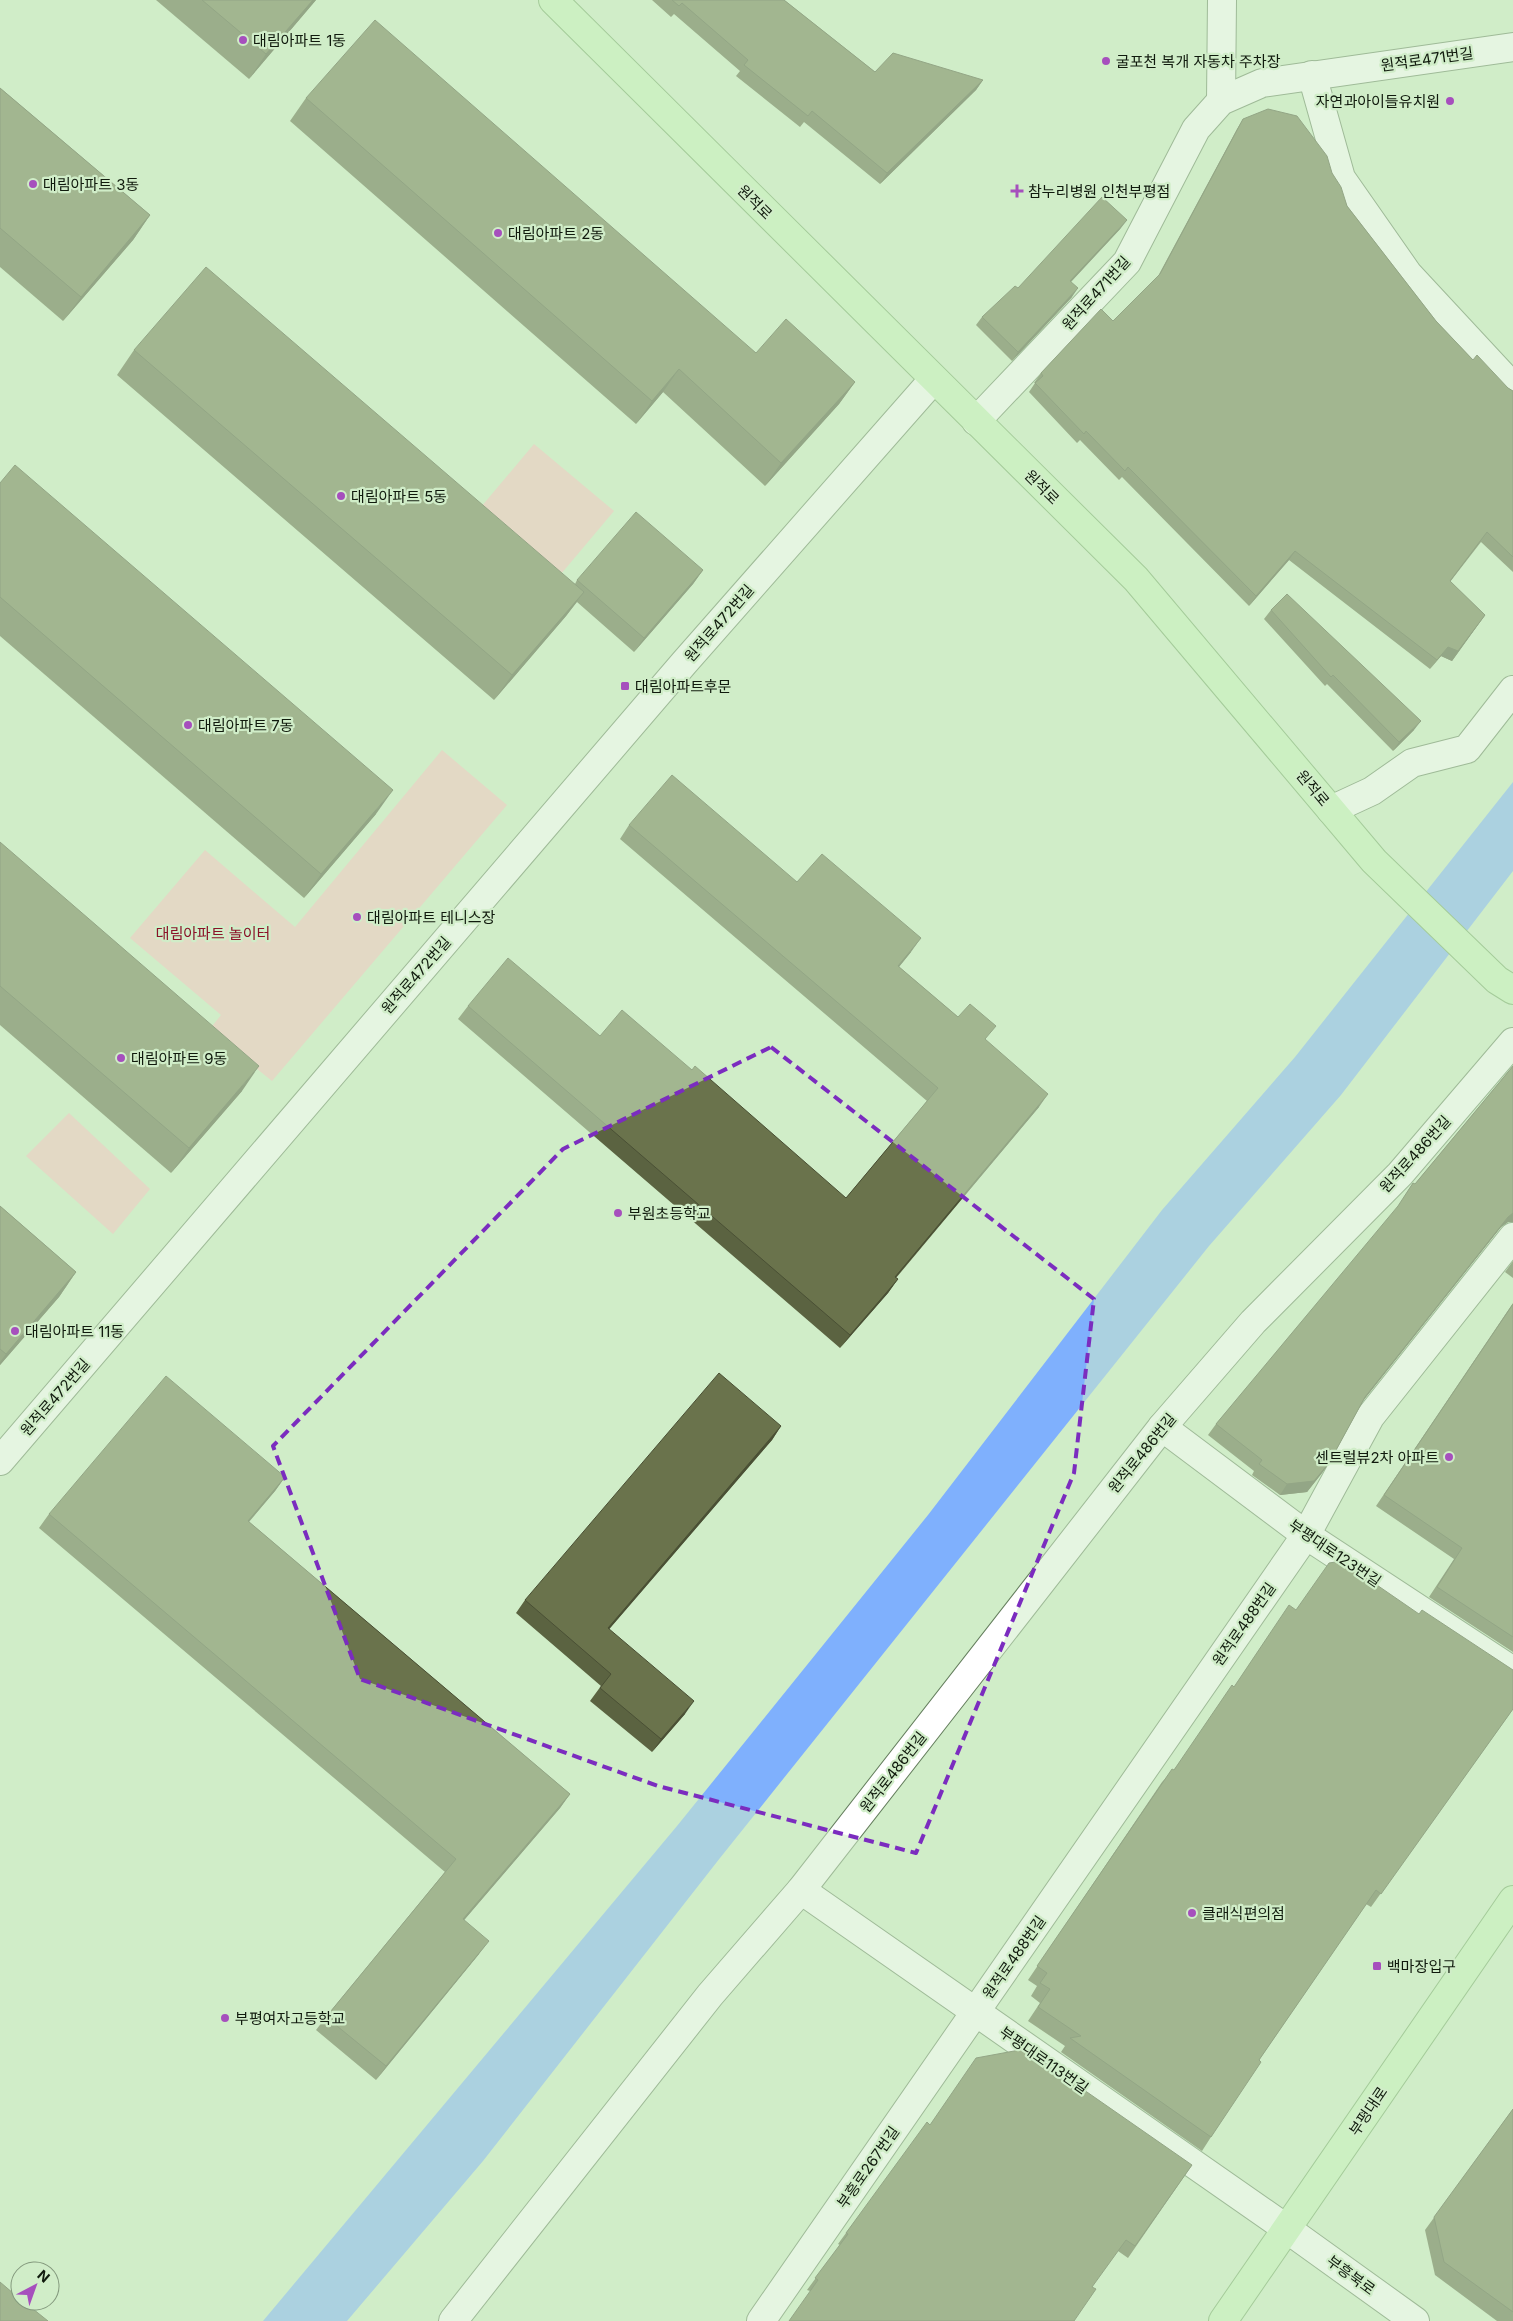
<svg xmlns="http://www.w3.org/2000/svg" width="1513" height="2321" font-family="Inter,'Noto Sans KR',sans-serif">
<rect width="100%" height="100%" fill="#d0edc8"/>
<g fill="#fbc0c0">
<path d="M534 444 614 511 561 574 481 507Z"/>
<path d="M442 750 507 805 272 1081 209 1030 221 1015 130 938 205 850 295 927Z"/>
<path d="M69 1113 150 1189 113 1234 26 1156Z"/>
</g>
<path fill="#7fb0fd" d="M1513 782V871L1341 1095 1209 1246 720 1858 483 2161 347 2321H263L677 1826 928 1515 1162 1210 1295 1057Z"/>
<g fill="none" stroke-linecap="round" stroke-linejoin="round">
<g stroke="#647e5d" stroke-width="30">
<g id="minor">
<path d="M1312 75 1341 178 1408 274 1513 387"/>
<path d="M1221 101 1222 0"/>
<path d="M976 421 1127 262 1196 129 1221 101 1262 83 1513 47"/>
<path d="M1331 810 1372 791 1412 763 1467 749 1513 690"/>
<path d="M1162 1427 1306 1535 1513 1671"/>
<path d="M0 1461 684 663 933 380"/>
<path d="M801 1890 1287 2229 1415 2321"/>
<path d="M453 2321 710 1995 801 1890 1162 1427 1253 1322 1400 1174 1513 1042"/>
<path d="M761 2321 1306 1535 1370 1417 1513 1237"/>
</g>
</g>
<g stroke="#70a361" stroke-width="30">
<g id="major">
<path d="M553 0 1136 579 1374 861 1497 980 1513 990"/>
<path d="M1223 2321 1513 1900"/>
</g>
</g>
<use href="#minor" stroke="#fff" stroke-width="28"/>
<use href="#major" stroke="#c8f4bb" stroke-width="28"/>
</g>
<g fill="#5b6341">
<path d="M156 0H316L249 79Z"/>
<path d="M652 0H784L875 72 983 80 976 90 880 184 804 122 800 127 736 76 740 71 674 14 671 17Z"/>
<path d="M0 88 150 215 133 240 63 321 0 267Z"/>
<path d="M306 98 756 353 855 382 839 404 765 486 663 392 636 424 290 121Z"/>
<path d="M1243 119 1332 173 1347 206 1436 321 1473 360 1508 388 1513 391V572L1481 542 1450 582 1485 615 1452 661 1441 656 1430 669 1289 560 1249 606 1122 477 1119 480 1080 440 1077 443 1029 392 1035 383H1034L1041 373 1113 321 1157 278 1237 129Z"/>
<path d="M1121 228 1071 282 1072 297 1012 361 976 325 982 317 1018 288Z"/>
<path d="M134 350 575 584 577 580 703 570 693 584 634 652 577 602 566 616 494 700 117 375Z"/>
<path d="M0 483 376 814 304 898 0 636Z"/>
<path d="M1271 610 1414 730 1393 751 1327 684 1325 686 1264 619Z"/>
<path d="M629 825 797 882 911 952 899 967 958 1017 986 1040 1039 1107 896 1278 898 1279 888 1293 840 1348 458 1019 468 1006 846 1198 927 1101 620 839Z"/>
<path d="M0 842 242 1091 171 1173 0 1025Z"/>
<path d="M1513 1066V1222H1508L1501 1227 1363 1401 1329 1463 1322 1473 1307 1492 1280 1495 1252 1475 1254 1471 1208 1435 1216 1424 1396 1210 1413 1183 1415 1184Z"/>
<path d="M0 1206 76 1272 59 1297 0 1365Z"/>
<path d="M1513 1261V1278L1505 1272Z"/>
<path d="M1513 1303V1652L1429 1597 1454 1559 1376 1506Z"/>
<path d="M781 1426 772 1440 609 1629 685 1714 652 1752 590 1701 601 1686 516 1613 525 1600Z"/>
<path d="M285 1477 275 1491 249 1522 570 1794 560 1808 464 1920 479 1954 376 2080 316 2030 326 2017 445 1872 39 1528 49 1514Z"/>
<path d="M1296 1610 1513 1709 1371 1907 1366 1904 1259 2060 1211 2137 1202 2151 1061 2052 1065 2046 1028 2021 1040 2003 1031 1996 1037 1986 1028 1980 1162 1782 1174 1770Z"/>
<path d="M1513 2109V2321H1497L1435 2275 1425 2230Z"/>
<path d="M930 2125 1192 2165 1128 2258 1118 2251 810 2291 807 2290 840 2245 838 2244 846 2233Z"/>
</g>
<g fill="#4a5035">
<path d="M313 0H316L249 79 266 54Z"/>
<path d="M983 80 976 90 880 184 887 173Z"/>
<path d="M150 215 133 240 63 321 81 297Z"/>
<path d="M1127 220 1121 228 1064 289 1070 281Z"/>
<path d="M1078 288 1072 297 1012 361 1018 352Z"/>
<path d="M679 369 663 392 636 424 652 401Z"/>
<path d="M855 382 839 404 765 486 781 463Z"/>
<path d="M1295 551 1289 560 1249 606 1256 596Z"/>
<path d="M703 570 693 584 634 652 644 638Z"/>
<path d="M584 592 566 616 494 700 512 675Z"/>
<path d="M1485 615 1452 661 1441 656 1430 669 1437 660 1448 647Z"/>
<path d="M1421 721 1414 730 1393 751 1399 742Z"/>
<path d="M393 790 376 814 304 898 321 874Z"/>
<path d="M921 938 911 952 888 980 898 966Z"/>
<path d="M259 1066 242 1091 171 1173 189 1148Z"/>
<path d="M1048 1094 1039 1107 885 1290 895 1277Z"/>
<path d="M1513 1213V1222H1508L1501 1227 1358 1407 1365 1397 1508 1217Z"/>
<path d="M76 1272 59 1297 0 1365V1362L6 1354Z"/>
<path d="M898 1279 888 1293 840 1348 850 1335Z"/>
<path d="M781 1426 772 1440 599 1641 608 1628Z"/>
<path d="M1329 1463 1322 1473 1307 1492 1280 1495 1287 1484Z"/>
<path d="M285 1477 275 1491 238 1534 248 1521Z"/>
<path d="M694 1701 685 1714 652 1752 661 1739Z"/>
<path d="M570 1794 560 1808 453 1933 463 1919Z"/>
<path d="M489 1941 479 1954 376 2080 386 2066Z"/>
</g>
<g fill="#6a734c" stroke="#4a5035">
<path d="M202 0H313L266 54Z"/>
<path d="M672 0H784L875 72 893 53 983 80 887 173 812 111 808 116 744 65 748 60 682 3 679 6Z"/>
<path d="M375 20 756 353 786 319 855 382 781 463 679 369 652 401 306 98Z"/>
<path d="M0 88 150 215 81 297 0 228Z"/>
<path d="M1268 109 1297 116 1327 156 1332 173 1341 187 1347 206 1436 321 1473 360 1477 355 1508 388 1513 391V557L1487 532 1450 581 1485 615 1458 651 1448 647 1437 660 1295 551 1256 596 1128 467 1125 471 1086 431 1084 434 1035 383 1043 376 1041 373 1101 309 1113 321 1160 274 1243 119Z"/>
<path d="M1102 197 1127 220 1070 281 1078 288 1018 352 982 317 1015 286 1018 288Z"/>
<path d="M206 267 584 592 512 675 134 350Z"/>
<path d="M15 465 393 790 321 874 0 597V483Z"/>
<path d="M636 512 703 570 644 638 577 580Z"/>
<path d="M1287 594 1421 721 1399 742 1333 675 1331 677 1271 610Z"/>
<path d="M672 775 797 882 822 854 921 938 898 966 958 1017 970 1004 996 1026 985 1039 1048 1094 895 1277 898 1279 850 1335 468 1006 508 958 600 1036 622 1010 692 1070 695 1066 846 1198 938 1088 629 825Z"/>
<path d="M0 842 259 1066 189 1148 0 986Z"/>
<path d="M1513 1066V1213L1508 1217 1365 1397 1329 1463 1314 1481 1287 1484 1259 1464 1262 1460 1216 1424 1398 1206 1413 1183 1415 1184Z"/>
<path d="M0 1206 76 1272 6 1354 0 1349Z"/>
<path d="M1513 1304V1637L1437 1587 1462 1548 1384 1495Z"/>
<path d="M719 1373 781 1426 608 1628 694 1701 661 1739 600 1688 611 1674 525 1600Z"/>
<path d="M166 1376 285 1477 248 1521 570 1794 463 1919 489 1941 386 2066 326 2017 456 1859 49 1514Z"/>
<path d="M1342 1561 1419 1614 1422 1610 1513 1670V1709L1381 1894 1376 1890 1259 2060 1261 2062 1211 2137 1070 2038 1081 2036 1038 2007 1050 1989 1040 1983 1047 1973 1037 1966 1172 1769 1174 1770 1232 1685 1234 1687 1289 1605 1296 1610 1329 1563Z"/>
<path d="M1025 2049 1192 2165 1135 2246 1126 2240 1092 2287 1096 2289 1074 2321H789L818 2280 815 2278 848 2234 846 2233 927 2122 930 2125 976 2058Z"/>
<path d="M1513 2109V2312L1444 2262 1434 2217Z"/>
<path d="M0 2282 20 2299V2301H23L48 2321H0Z"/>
</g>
<path d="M0 0H1513V2321H0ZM771 1047 1094 1299 1074 1473 916 1853 658 1786 360 1679 273 1446 563 1149Z" fill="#d0edc8" fill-opacity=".55" fill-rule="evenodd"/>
<path fill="none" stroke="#7b2cbf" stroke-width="4" stroke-dasharray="10 6" stroke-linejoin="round" d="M771 1047 1094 1299 1074 1473 916 1853 658 1786 360 1679 273 1446 563 1149Z"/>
<g fill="#a64fbd" stroke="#d0edc8" stroke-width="2">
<circle cx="243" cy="40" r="5"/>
<circle cx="1106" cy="61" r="5"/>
<circle cx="1450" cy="101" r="5"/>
<circle cx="33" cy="184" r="5"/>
<path d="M1014.5 183.5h5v5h5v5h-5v5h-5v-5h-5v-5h5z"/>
<circle cx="498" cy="233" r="5"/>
<circle cx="341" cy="496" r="5"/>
<rect x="620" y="681" width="10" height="10" rx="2.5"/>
<circle cx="188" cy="725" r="5"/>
<circle cx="357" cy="917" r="5"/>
<circle cx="121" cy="1058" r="5"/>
<circle cx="618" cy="1213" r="5"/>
<circle cx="15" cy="1331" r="5"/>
<circle cx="1449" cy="1457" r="5"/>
<circle cx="1192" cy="1913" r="5"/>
<rect x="1372" y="1961" width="10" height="10" rx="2.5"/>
<circle cx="225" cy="2018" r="5"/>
</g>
<g text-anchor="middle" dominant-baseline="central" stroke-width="4.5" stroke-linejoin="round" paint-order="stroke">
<g font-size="15" fill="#101a0d" stroke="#d0edc8" text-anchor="start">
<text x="253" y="40">대림아파트 1동</text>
<text x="1116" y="61">굴포천 복개 자동차 주차장</text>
<text x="1440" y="101" text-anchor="end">자연과아이들유치원</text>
<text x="43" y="184">대림아파트 3동</text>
<text x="1028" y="191">참누리병원 인천부평점</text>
<text x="508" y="233">대림아파트 2동</text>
<text x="351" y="496">대림아파트 5동</text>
<text x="635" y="686">대림아파트후문</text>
<text x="198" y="725">대림아파트 7동</text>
<text x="367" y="917">대림아파트 테니스장</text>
<text x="131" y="1058">대림아파트 9동</text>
<text x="628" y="1213">부원초등학교</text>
<text x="25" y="1331">대림아파트 11동</text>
<text x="1439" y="1457" text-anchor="end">센트럴뷰2차 아파트</text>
<text x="1202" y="1913">클래식편의점</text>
<text x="1387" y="1966">백마장입구</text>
<text x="235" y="2018">부평여자고등학교</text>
</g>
<g font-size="15" fill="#101a0d" stroke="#d0edc8">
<text transform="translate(1427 59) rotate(-8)">원적로471번길</text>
<text transform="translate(755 202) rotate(45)">원적로</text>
<text transform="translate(1096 293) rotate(-48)">원적로471번길</text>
<text transform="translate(1042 487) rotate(45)">원적로</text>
<text transform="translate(719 623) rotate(-49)">원적로472번길</text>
<text transform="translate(1313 788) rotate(50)">원적로</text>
<text transform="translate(416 975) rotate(-49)">원적로472번길</text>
<text transform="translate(1415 1154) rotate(-48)">원적로486번길</text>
<text transform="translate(55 1397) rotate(-49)">원적로472번길</text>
<text transform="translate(1142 1453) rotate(-51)">원적로486번길</text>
<text transform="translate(1335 1553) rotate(34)">부평대로123번길</text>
<text transform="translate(1244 1624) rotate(-55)">원적로488번길</text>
<text transform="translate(893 1772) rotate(-52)">원적로486번길</text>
<text transform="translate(1014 1957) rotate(-55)">원적로488번길</text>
<text transform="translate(1044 2060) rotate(35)">부평대로113번길</text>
<text transform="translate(1368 2111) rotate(-56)">부평대로</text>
<text transform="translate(868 2167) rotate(-55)">부흥로267번길</text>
<text transform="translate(1351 2275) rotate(36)">부흥북로</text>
</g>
<g font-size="15" fill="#8b1228" stroke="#d0edc8">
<text x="213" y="933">대림아파트 놀이터</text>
</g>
</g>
<g transform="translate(35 2286) rotate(41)"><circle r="24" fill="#d0edc8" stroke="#83997d"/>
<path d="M0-4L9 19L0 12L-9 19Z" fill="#a64fbd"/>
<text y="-8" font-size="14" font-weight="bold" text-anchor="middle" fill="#101a0d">N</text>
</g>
</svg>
